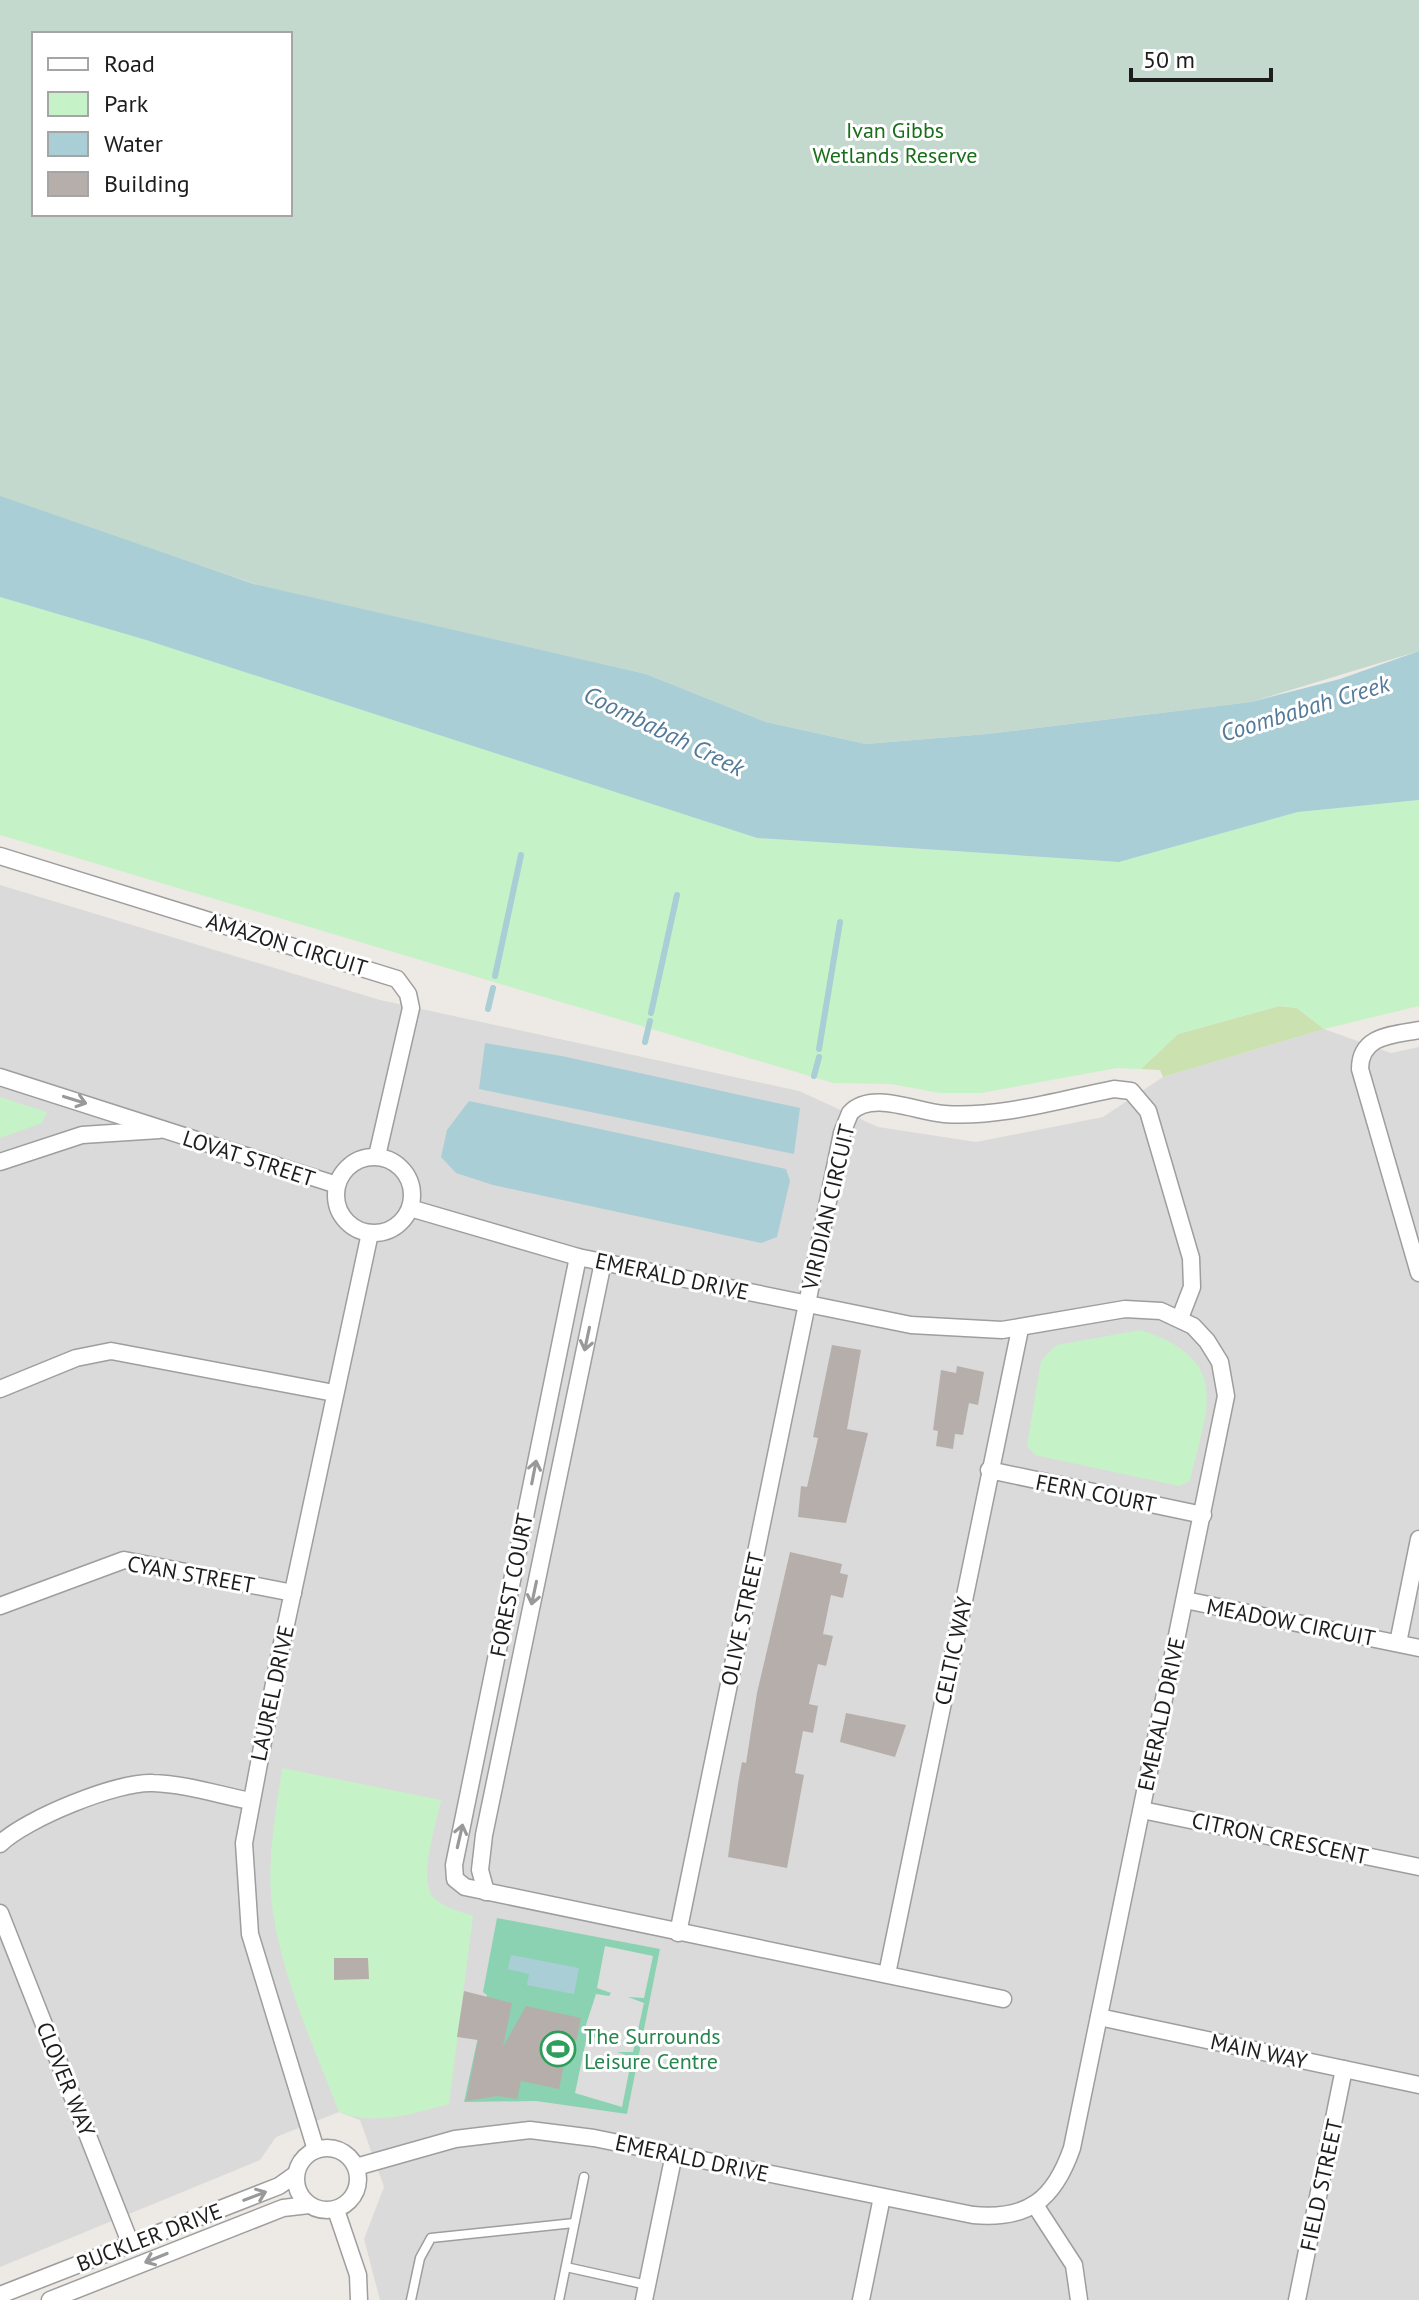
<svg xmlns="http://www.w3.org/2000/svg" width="1419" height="2300" font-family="'PT Sans',sans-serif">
<rect width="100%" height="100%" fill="#ede9e4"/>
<path fill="#dbdada" d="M0 885 380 1000 799 1091 878 1127 976 1142 1103 1117 1163 1077 1324 1029 1391 1053 1419 1047V2300H380L364 2239 384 2187 360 2120 339 2112 276 2137 260 2160 0 2267Z"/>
<path fill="#cbe1b0" d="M1279 1006 1297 1008 1324 1029 1163 1077 1160 1070 1141 1069 1178 1034Z"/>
<path fill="#c3d9cd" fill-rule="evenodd" d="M0 0H1419V651L1251 702 987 734 866 744 766 722 646 674 261 586 0 498ZM34 34H290V214H34Z"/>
<g fill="#c6f2c7">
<path d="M0 597 146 640 757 838 1119 862 1298 812 1419 800V1006L1324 1029 1297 1008 1279 1006 1178 1034 1141 1069 1117 1068 981 1093H940L891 1084 833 1083 0 835Z"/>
<path d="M0 1097 47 1112 42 1123 0 1138Z"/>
<path d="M1141 1330C1233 1361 1207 1407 1190 1481L1179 1486 1035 1455 1027 1446 1041 1361 1056 1345Z"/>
<path d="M282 1768 441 1800C437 1822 417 1881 434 1898 444 1908 460 1911 473 1916L449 2104C410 2114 378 2126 339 2112 313 2044 278 1970 271 1896 268 1853 276 1811 282 1768Z"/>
</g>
<path fill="#8bd2b3" d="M497 1918 660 1949 627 2114 536 2101 464 2102 487 1995 483 1992Z"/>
<path fill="#ddd" d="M605 1946 653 1956 644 1998 628 1997 644 2003 633 2052H617L632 2057 622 2107 575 2093 587 2036 601 2039 604 2035 584 2031 596 1994 609 1996 611 1993 597 1988Z"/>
<g fill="#aaced5">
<path d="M0 496 254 584 646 674 766 722 866 744 987 734 1251 702 1340 679 1419 651V800L1298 812 1119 862 757 838 146 640 0 597Z"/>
<path d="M485 1043 562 1056 800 1108 794 1154 479 1089Z"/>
<path d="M469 1101 786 1169 790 1181 777 1237 761 1243 493 1185 456 1173 441 1157 447 1130Z"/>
<path d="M511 1955 579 1968 574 1994 527 1985 529 1974 508 1969Z"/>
</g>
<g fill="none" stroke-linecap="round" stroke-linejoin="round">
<g stroke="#aaced5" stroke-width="6">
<path d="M495 976 521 855"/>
<path d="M488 1009 493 988"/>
<path d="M651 1013 677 895"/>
<path d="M645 1042 650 1021"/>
<path d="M819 1049 840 922"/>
<path d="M814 1076 819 1057"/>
</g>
</g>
<g fill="#b6aeaa">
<path d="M832 1345 861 1350 847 1429 868 1433 846 1523 798 1517 801 1486 807 1487 818 1438 813 1437Z"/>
<path d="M957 1366 984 1372 978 1405 969 1403 963 1435 955 1434 953 1449 936 1446 938 1431 933 1430 941 1370 956 1373Z"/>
<path d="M790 1552 842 1564 840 1573 848 1575 843 1598 831 1595 823 1634 833 1636 826 1666 818 1664 809 1704 818 1706 813 1733 803 1731 795 1773 804 1775 787 1868 728 1857 738 1784 742 1762 746 1763 757 1693Z"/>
<path d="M846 1713 906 1725 895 1757 840 1742Z"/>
<path d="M334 1958H368L369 1979 334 1980Z"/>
<path d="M464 1991 512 2003 503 2047 526 2006 581 2018 576 2042 569 2041 559 2089 521 2081 517 2099 498 2096 466 2101 478 2040 457 2037Z"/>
</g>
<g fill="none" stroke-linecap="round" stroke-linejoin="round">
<g stroke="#9e9e9e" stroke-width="11">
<g id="service">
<path d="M566 2267 647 2285"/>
<path d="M411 2300 420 2258 431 2238 574 2223"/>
<path d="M559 2300 584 2177"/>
</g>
</g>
<g stroke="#9e9e9e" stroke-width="19">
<g id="minor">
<path d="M0 856 397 979 408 994 411 1008 377 1156"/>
<path d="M1419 1030C1393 1035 1360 1035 1360 1069L1419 1273"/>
<path d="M0 1077 337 1185"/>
<circle cx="374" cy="1195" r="38"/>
<path d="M0 1162 82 1135 159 1130"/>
<path d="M578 1257 454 1865 455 1879 465 1887 1003 1999"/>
<path d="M0 1389 76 1358 111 1351 334 1393"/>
<path d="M989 1470 1203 1515"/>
<path d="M1185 1600 1419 1648"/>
<path d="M0 1606 124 1560 293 1593"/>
<path d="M1398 1643 1419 1539"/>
<path d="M1142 1810 1419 1867"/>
<path d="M0 1844C25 1819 118 1781 153 1783 186 1784 219 1795 251 1801"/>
<path d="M486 1892 480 1870 484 1835 603 1262"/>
<path d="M0 1913 131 2245"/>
<path d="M678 1933 842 1133 850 1113C872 1090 916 1112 944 1114 1000 1118 1059 1100 1114 1089L1131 1091 1148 1111 1191 1258 1192 1287 1180 1318"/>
<path d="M887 1974 1020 1329"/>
<path d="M1099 2017 1419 2085"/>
<circle cx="327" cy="2179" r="31"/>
<path d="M316 2150 250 1934 244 1843 279 1657 370 1233"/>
<path d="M356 2167 455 2139 530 2130 594 2138 973 2215C1028 2220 1054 2200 1072 2148L1226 1396 1220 1362 1207 1341 1193 1326 1161 1311 1125 1309 1002 1330 911 1325 578 1257 410 1208"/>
<path d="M1035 2205 1074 2265 1079 2300"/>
<path d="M336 2210 358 2275 359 2300"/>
<path d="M0 2295 279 2186 296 2174"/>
<path d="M50 2300 283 2208 309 2205"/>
<path d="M644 2300 674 2154"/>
<path d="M861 2300 882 2197"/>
<path d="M1297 2300 1344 2069"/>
</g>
</g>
<use href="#service" stroke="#fff" stroke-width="8"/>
<use href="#minor" stroke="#fff" stroke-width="16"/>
</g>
<defs><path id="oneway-shaft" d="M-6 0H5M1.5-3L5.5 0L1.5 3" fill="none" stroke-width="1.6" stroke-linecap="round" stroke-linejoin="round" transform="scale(2)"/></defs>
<g stroke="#999">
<use href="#oneway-shaft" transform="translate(75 1100) rotate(17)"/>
<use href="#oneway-shaft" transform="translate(587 1339) rotate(102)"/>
<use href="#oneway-shaft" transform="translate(534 1472) rotate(-79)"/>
<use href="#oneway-shaft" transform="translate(534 1593) rotate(102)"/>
<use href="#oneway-shaft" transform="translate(460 1836) rotate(-77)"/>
<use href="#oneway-shaft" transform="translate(255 2196) rotate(-21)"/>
<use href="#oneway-shaft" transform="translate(156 2258) rotate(158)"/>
</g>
<defs>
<g id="stadium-ring" transform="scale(1.8)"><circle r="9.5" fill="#fff" stroke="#2e9e5b" stroke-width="1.5"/><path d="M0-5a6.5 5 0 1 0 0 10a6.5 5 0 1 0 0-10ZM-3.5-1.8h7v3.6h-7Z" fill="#2e9e5b"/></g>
</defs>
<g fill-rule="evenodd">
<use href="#stadium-ring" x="558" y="2049"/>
</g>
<g text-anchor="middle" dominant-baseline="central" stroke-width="6" stroke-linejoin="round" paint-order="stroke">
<g font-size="22" fill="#196d1b" stroke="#fff">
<text x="895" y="130">Ivan Gibbs<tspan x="895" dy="25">Wetlands Reserve</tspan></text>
</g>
<g font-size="22" fill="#1d1d1d" stroke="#fff">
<text transform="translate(287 944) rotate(17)">AMAZON CIRCUIT</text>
<text transform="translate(249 1158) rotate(18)">LOVAT STREET</text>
<text transform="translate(828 1207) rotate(-77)">VIRIDIAN CIRCUIT</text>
<text transform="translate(672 1276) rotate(12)">EMERALD DRIVE</text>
<text transform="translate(1096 1493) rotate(11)">FERN COURT</text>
<text transform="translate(191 1574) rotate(10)">CYAN STREET</text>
<text transform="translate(511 1585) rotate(-79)">FOREST COURT</text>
<text transform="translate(742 1619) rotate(-78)">OLIVE STREET</text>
<text transform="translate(1291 1622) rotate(11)">MEADOW CIRCUIT</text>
<text transform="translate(953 1651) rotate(-78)">CELTIC WAY</text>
<text transform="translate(272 1693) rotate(-78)">LAUREL DRIVE</text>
<text transform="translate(1161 1714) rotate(-78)">EMERALD DRIVE</text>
<text transform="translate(1280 1838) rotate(12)">CITRON CRESCENT</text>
<text transform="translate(1259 2051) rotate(12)">MAIN WAY</text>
<text transform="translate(66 2079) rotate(68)">CLOVER WAY</text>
<text transform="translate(692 2158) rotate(12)">EMERALD DRIVE</text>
<text transform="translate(1321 2185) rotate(-78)">FIELD STREET</text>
<text transform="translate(149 2237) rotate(-21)">BUCKLER DRIVE</text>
</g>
<g font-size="22" fill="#27864d" stroke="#fff" text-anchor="start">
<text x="584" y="2036">The Surrounds<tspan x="584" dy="25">Leisure Centre</tspan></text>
</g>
<g font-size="24" font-style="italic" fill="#537a99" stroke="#fff">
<text transform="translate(1305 708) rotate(-17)">Coombabah Creek</text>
<text transform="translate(664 731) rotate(26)">Coombabah Creek</text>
</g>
</g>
<rect x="32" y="32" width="260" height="184" fill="#ffffff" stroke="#a5a5a5" stroke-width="2"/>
<rect x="48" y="58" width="40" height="12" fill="#ffffff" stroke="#a5a5a5" stroke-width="2"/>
<text x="104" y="72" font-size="24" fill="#1d1d1d">Road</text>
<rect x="48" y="92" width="40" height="24" fill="#c6f2c7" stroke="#a5a5a5" stroke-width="2"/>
<text x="104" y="112" font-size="24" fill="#1d1d1d">Park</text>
<rect x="48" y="132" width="40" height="24" fill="#aaced5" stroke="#a5a5a5" stroke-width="2"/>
<text x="104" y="152" font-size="24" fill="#1d1d1d">Water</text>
<rect x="48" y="172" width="40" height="24" fill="#b6aeaa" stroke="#a5a5a5" stroke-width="2"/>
<text x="104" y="192" font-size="24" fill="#1d1d1d">Building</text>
<path d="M1131 68v12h140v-12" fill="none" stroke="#1d1d1d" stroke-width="4"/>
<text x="1143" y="68" font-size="24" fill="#1d1d1d" stroke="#ffffff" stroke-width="6" paint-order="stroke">50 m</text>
</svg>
